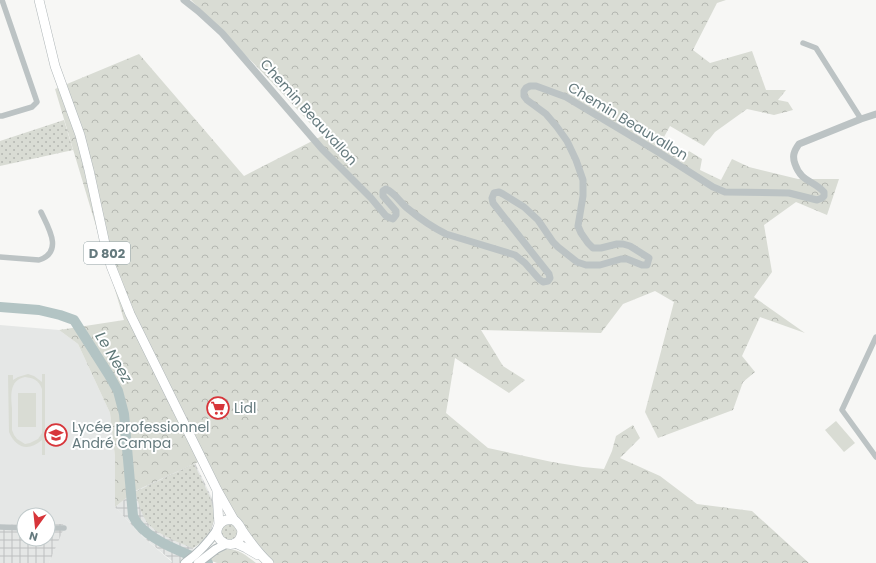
<svg xmlns="http://www.w3.org/2000/svg" width="876" height="563" font-family="Poppins,sans-serif">
<defs>
<pattern id="industrial-grid" width="8" height="8" patternUnits="userSpaceOnUse"><rect width="8" height="8" fill="#e5e7e6"/><path d="M0 4h8M4 0v8" fill="none" stroke="#bdc0c0"/></pattern>
<pattern id="grass-dots" width="8" height="8" patternUnits="userSpaceOnUse"><rect width="8" height="8" fill="#d9dcd4"/><path d="M2 2h.1M6 6h.1" fill="none" stroke="#b4b7b1" stroke-width="1.8" stroke-linecap="round"/></pattern>
<pattern id="forest-crowns" width="20" height="18" patternUnits="userSpaceOnUse"><rect width="20" height="18" fill="#d9dcd4"/><path d="M2 6a3 3 0 1 1 6 0M12 15a3 3 0 1 1 6 0" fill="none" stroke="#b4b7b1"/></pattern>
</defs>
<rect width="100%" height="100%" fill="#f7f7f5"/>
<path fill="#e5e7e6" d="M0 325 59 330 78 344 110 413 115 457V507L142 536 172 562 171 563H49L63 528V524H48V515H24V524L0 525Z"/>
<g fill="url(#industrial-grid)">
<path d="M195 463 211 496 216 512 214 520 211 531 207 537 202 542 193 548 198 563H171L172 561 142 536 115 507 135 491Z"/>
<path d="M24 524V539H48V524H63L64 528 49 563H0V525Z"/>
</g>
<g fill="url(#grass-dots)">
<path d="M64 120 73 150 0 166V141Z"/>
<path d="M194 464 210 497 214 512V520L208 536 202 542 193 548C179 543 151 532 145 519 140 511 138 500 135 492Z"/>
<path d="M227 524 232 525 237 535C233 540 231 540 226 539 220 534 219 528 227 524Z"/>
</g>
<g fill="url(#forest-crowns)">
<path d="M191 0H726L717 3 693 50 710 63 752 51 766 90H786L778 100 788 102 793 110 774 115 747 109 715 132 704 146 670 126 664 137 674 143 680 162 689 151 702 159 700 170 721 180 732 159 749 167 798 179H839L827 215 796 202 764 225 772 272 754 297 805 333 760 317 742 356 755 372 743 382 733 410 658 438 645 412 674 302 655 291 623 304 601 333 481 330 503 366 525 380 509 393 455 358 446 413 488 448 552 462 583 467 604 469 612 451 616 436 633 425 640 438 620 458 660 476 697 504 752 511 809 563H272L235 533 198 462 135 491 115 507V457L110 413 78 344 59 330 124 320 55 89 139 54 244 176 322 136 267 77Z"/>
<path d="M225 549C240 549 245 555 256 563H217L209 560 216 554Z"/>
</g>
<g fill="#d9dcd4" fill-rule="evenodd">
<path d="M28 374 34 376 42 382V374H45V455H42V440C28 452 16 448 9 432L8 375H13V380L18 377ZM25 377C33 378 39 380 42 389V433L38 439 30 443 25 444 17 439 14 435 12 430C12 423 12 416 12 408 11 396 9 380 25 377Z"/>
<rect x="18" y="393" width="18" height="34"/>
<path d="M836 421 855 443 844 452 825 430Z"/>
</g>
<g fill="none" stroke-linecap="round" stroke-linejoin="round">
<path stroke="#b3c4c4" stroke-width="10" d="M0 307 39 310 60 315 74 320 109 375 118 391 124 414 133 516C135 519 136 522 138 524 152 542 188 554 208 563"/>
<g stroke="#afb7b9" stroke-width="10">
<g id="secondary">
<path d="M185 563C198 554 208 543 217 530"/>
<path d="M198 563 216 549 226 544"/>
</g>
</g>
<g stroke="#b0b7b9" stroke-width="10">
<g id="primary">
<path d="M39 0 55 66 80 135 89 170 105 244 111 266 130 314 217 490 234 520C240 524 240 528 244 533 251 543 259 554 269 563"/>
<path d="M217 492 219 525"/>
<path d="M234 520C229 519 224 519 220 524 207 540 239 557 242 531"/>
<path d="M235 543 246 548 258 555"/>
</g>
</g>
<g stroke="#bcc3c4" stroke-width="5.5">
<path d="M803 43 816 48 861 119"/>
<path d="M0 116H2L32 107 37 102 2 0"/>
<path d="M0 257 39 260C64 252 48 227 41 212"/>
<path d="M876 337 842 410 876 457"/>
<path d="M0 527 24 528"/>
<path d="M48 528H64"/>
</g>
<path stroke="#bcc3c4" stroke-width="7" d="M184 0 198 11 222 33 322 149 371 198 386 216 390 218 393 219 396 215V211L383 196V191L386 189C395 193 400 202 407 208 419 218 432 227 446 234L515 255 525 263 539 279 543 282 548 281 550 278 549 274 493 203 492 198 494 193 499 192 503 194 524 207 538 220 553 242 558 247 577 262 586 265H600L621 259H627L642 265H647L649 258 630 246 623 244H617L601 248H593L588 243 581 233 578 226 583 196V180L576 160 567 141 557 127 546 114 527 100 524 96V91L526 88 530 86H536L566 97 658 152 713 187 725 192 789 193 817 200 822 198 824 196V192C813 180 801 182 795 164 792 156 794 151 799 144L861 119 876 114"/>
<use href="#secondary" stroke="#fff" stroke-width="8"/>
<use href="#primary" stroke="#fff" stroke-width="9"/>
</g>
<defs>
<g id="supermarket-ring" transform="scale(1.15)"><circle r="9.5" fill="#fff" stroke="#d7353a" stroke-width="1.5"/><path d="M-6-5.5h2.5l.6 2H6L4.5 2H-2.5L-4.4-4H-6ZM-1.5 3.2a1.3 1.3 0 1 0 .1 0ZM3 3.2a1.3 1.3 0 1 0 .1 0Z" fill="#d7353a"/></g>
<g id="school-ring" transform="scale(1.15)"><circle r="9.5" fill="#fff" stroke="#d7353a" stroke-width="1.5"/><path d="M0-5L7-2L0 1L-7-2ZM-4 1L0 2.5L4 1V4Q0 6-4 4Z" fill="#d7353a"/></g>
</defs>
<g fill-rule="evenodd">
<use href="#supermarket-ring" x="218" y="408"/>
<use href="#school-ring" x="56" y="435"/>
</g>
<g text-anchor="middle" dominant-baseline="central" stroke-width="4" stroke-linejoin="round" paint-order="stroke">
<rect fill="#fff" stroke="#93a2a5" stroke-width="1" x="84" y="242" width="46" height="22" rx="3"/>
<g font-size="13" font-weight="bold" fill="#657a7e">
<text x="107" y="253">D 802</text>
</g>
<g font-size="14" fill="#657a7e" stroke="#fff">
<text transform="translate(309 112) rotate(48)">Chemin Beauvallon</text>
<text transform="translate(628 121) rotate(31)">Chemin Beauvallon</text>
</g>
<g font-size="14" fill="#657a7e" stroke="#fff" text-anchor="start">
<text x="234" y="408">Lidl</text>
<text x="72" y="427">Lycée professionnel<tspan x="72" dy="16">André Campa</tspan></text>
</g>
<g font-size="15" font-style="italic" fill="#5f7878" stroke="#fff">
<text transform="translate(114 357) rotate(59)">Le Neez</text>
</g>
</g>
<g transform="translate(36 527) rotate(195)"><circle r="19" fill="#ffffff" stroke="#c1cacb"/>
<path d="M0-3L7 15L0 10L-7 15Z" fill="#d7353a"/>
<text y="-6" font-size="11" font-weight="bold" text-anchor="middle" fill="#657a7e">N</text>
</g>
</svg>
